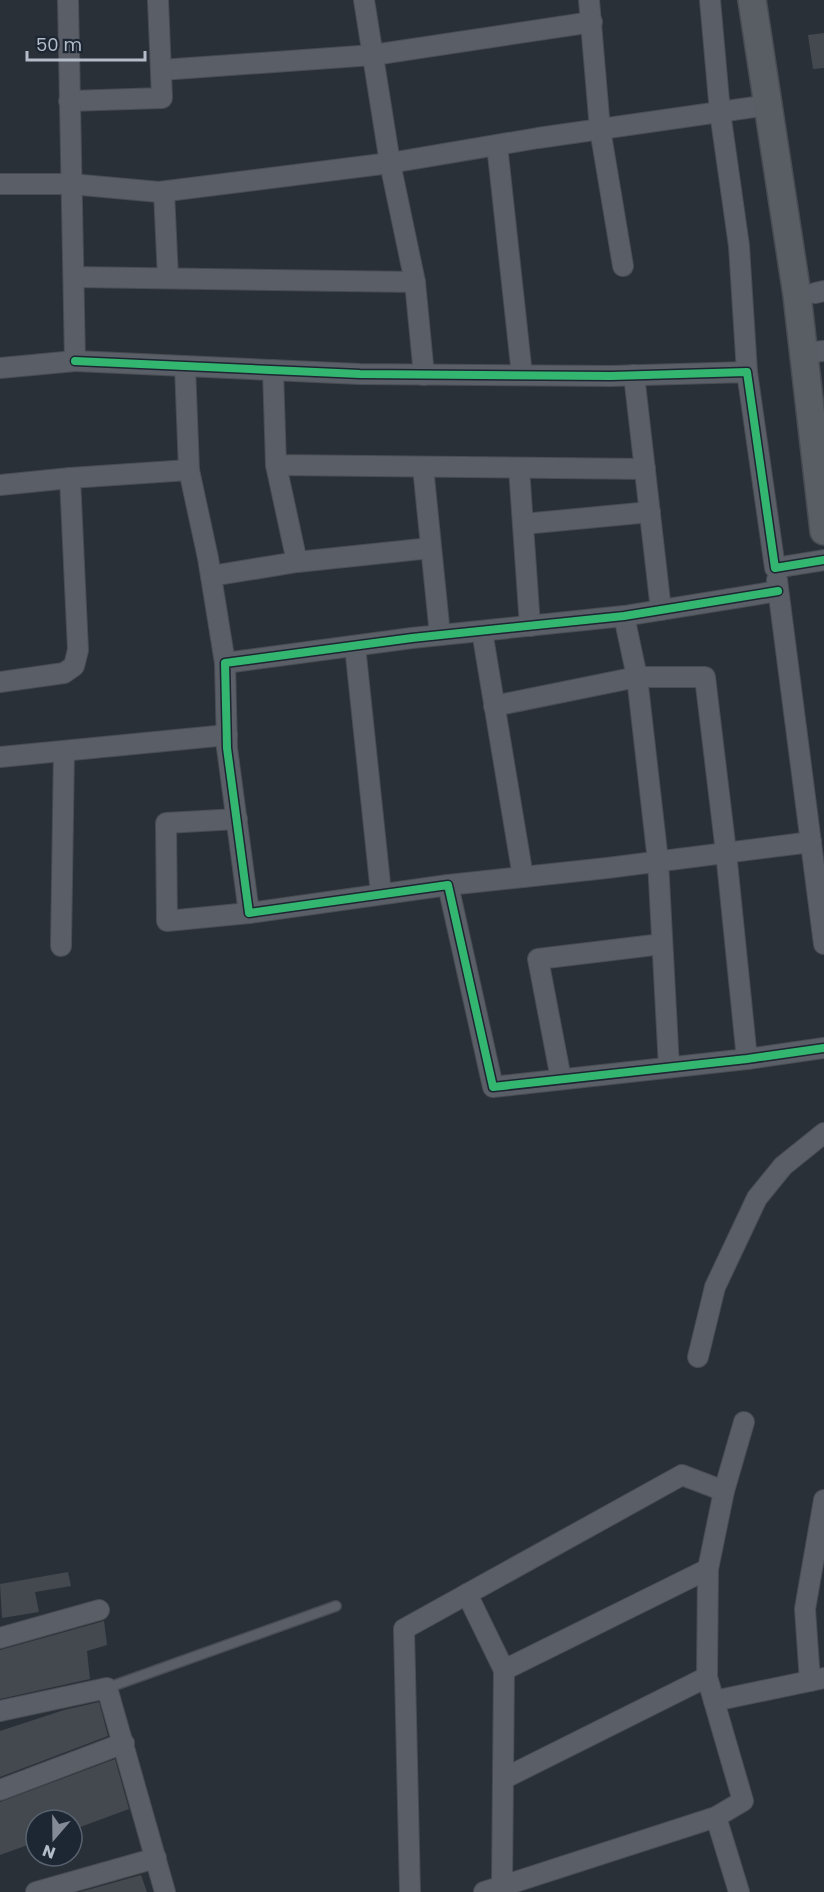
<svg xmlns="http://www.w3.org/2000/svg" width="824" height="1892" font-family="Poppins,sans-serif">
<rect width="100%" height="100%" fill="#2a3038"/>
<g fill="#444950">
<path d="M824 33V68L813 69 808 35Z"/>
<path d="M68 1572 71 1586 35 1592 39 1612 2 1618 0 1584Z"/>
<path d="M104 1621 107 1645 87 1651 90 1679 0 1699V1650Z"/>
<path d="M99 1702 108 1736 0 1777V1731L64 1710Z"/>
<path d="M115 1759 129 1809 72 1830V1820H36V1842L0 1855V1802Z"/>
<path d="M141 1875 147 1892H80Z"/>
</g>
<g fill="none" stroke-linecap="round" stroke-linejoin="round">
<g stroke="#484c53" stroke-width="12">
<path id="lane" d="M107 1688 336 1606"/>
</g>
<g stroke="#484c53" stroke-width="22">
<g id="street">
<path d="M364 0 390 163 415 282 424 375"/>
<path d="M589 0 600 129 623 266"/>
<path d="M710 0 720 112 739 246 747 372"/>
<path d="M161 70 373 55 592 22"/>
<path d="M69 101 162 98 158 0"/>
<path d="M497 145 522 375"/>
<path d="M0 184H71L159 192 390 163 538 138 768 105"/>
<path d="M164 192 168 278"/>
<path d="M74 277 415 282"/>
<path d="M815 293 824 291"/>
<path d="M804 353 824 351"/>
<path d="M75 361 360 374 611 376 747 372 775 568 824 560"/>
<path d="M185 366 189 470 208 558 225 663"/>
<path d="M0 368 75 361 68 0"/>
<path d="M273 370 276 465 645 469"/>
<path d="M634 375 661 610"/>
<path d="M423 467 440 635"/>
<path d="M519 468 530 626"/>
<path d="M0 485 70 478 189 470"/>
<path d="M523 524 650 512"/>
<path d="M297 562 431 548"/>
<path d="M211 576 297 562 276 465"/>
<path d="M777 580 824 944"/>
<path d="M778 591 624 616 412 638 225 663 227 748 249 913 448 885 493 1087 747 1059 824 1048"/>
<path d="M624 616 637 677H705L726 852 747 1059"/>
<path d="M482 631 523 877"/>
<path d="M355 646 381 893"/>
<path d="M0 682 64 673 74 666 78 650 70 478"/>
<path d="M494 706 637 677 658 861 669 1067"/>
<path d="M0 757 227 735"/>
<path d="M237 819 166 823 167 921 249 913"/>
<path d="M448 885 607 868 811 842"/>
<path d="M61 946 64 751"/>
<path d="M561 1079 538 959 662 944"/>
<path d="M698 1357 715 1287 757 1198 783 1166 824 1133"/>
<path d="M467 1594 504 1670 502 1886"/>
<path d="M0 1638 99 1610"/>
<path d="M504 1670 708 1569"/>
<path d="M810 1681 805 1609 824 1500"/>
<path d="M714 1701 824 1678"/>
<path d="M0 1711 107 1688 165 1892"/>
<path d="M503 1779 707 1677"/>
<path d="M0 1790 124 1743"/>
<path d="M716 1817 743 1801 707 1677 708 1569 724 1491 744 1422"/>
<path d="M36 1892 156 1858"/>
<path d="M410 1892 404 1629 682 1475 724 1491"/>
<path d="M484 1892 716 1817 739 1892"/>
</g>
</g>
<g stroke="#484c53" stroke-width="30">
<path id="secondary" d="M752 0 797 295 824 531"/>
</g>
<use href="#lane" stroke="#5a5e66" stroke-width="9"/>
<use href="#street" stroke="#5a5e66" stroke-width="20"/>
<use href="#secondary" stroke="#595d64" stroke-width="27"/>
<g stroke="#1d2633" stroke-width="11">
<g id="cycleway">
<path d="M75 361 360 374 611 376 747 372 775 568 824 560"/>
<path d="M778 591 624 616 412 638 225 663 227 748 249 913 448 885 493 1087 747 1059 824 1048"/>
</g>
</g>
<use href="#cycleway" stroke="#33b770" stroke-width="8"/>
</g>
<g transform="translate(54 1838) rotate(200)"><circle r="28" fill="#1d2633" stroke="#59626f" stroke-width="1.5"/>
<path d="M0-4.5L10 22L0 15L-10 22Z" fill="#848b96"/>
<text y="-9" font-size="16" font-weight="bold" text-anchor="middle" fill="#b4bcc9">N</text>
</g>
<path d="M27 51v9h118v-9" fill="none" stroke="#b4bcc9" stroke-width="3"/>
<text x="36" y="51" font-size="18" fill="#b4bcc9" stroke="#1d2633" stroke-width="4.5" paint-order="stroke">50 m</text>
</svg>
